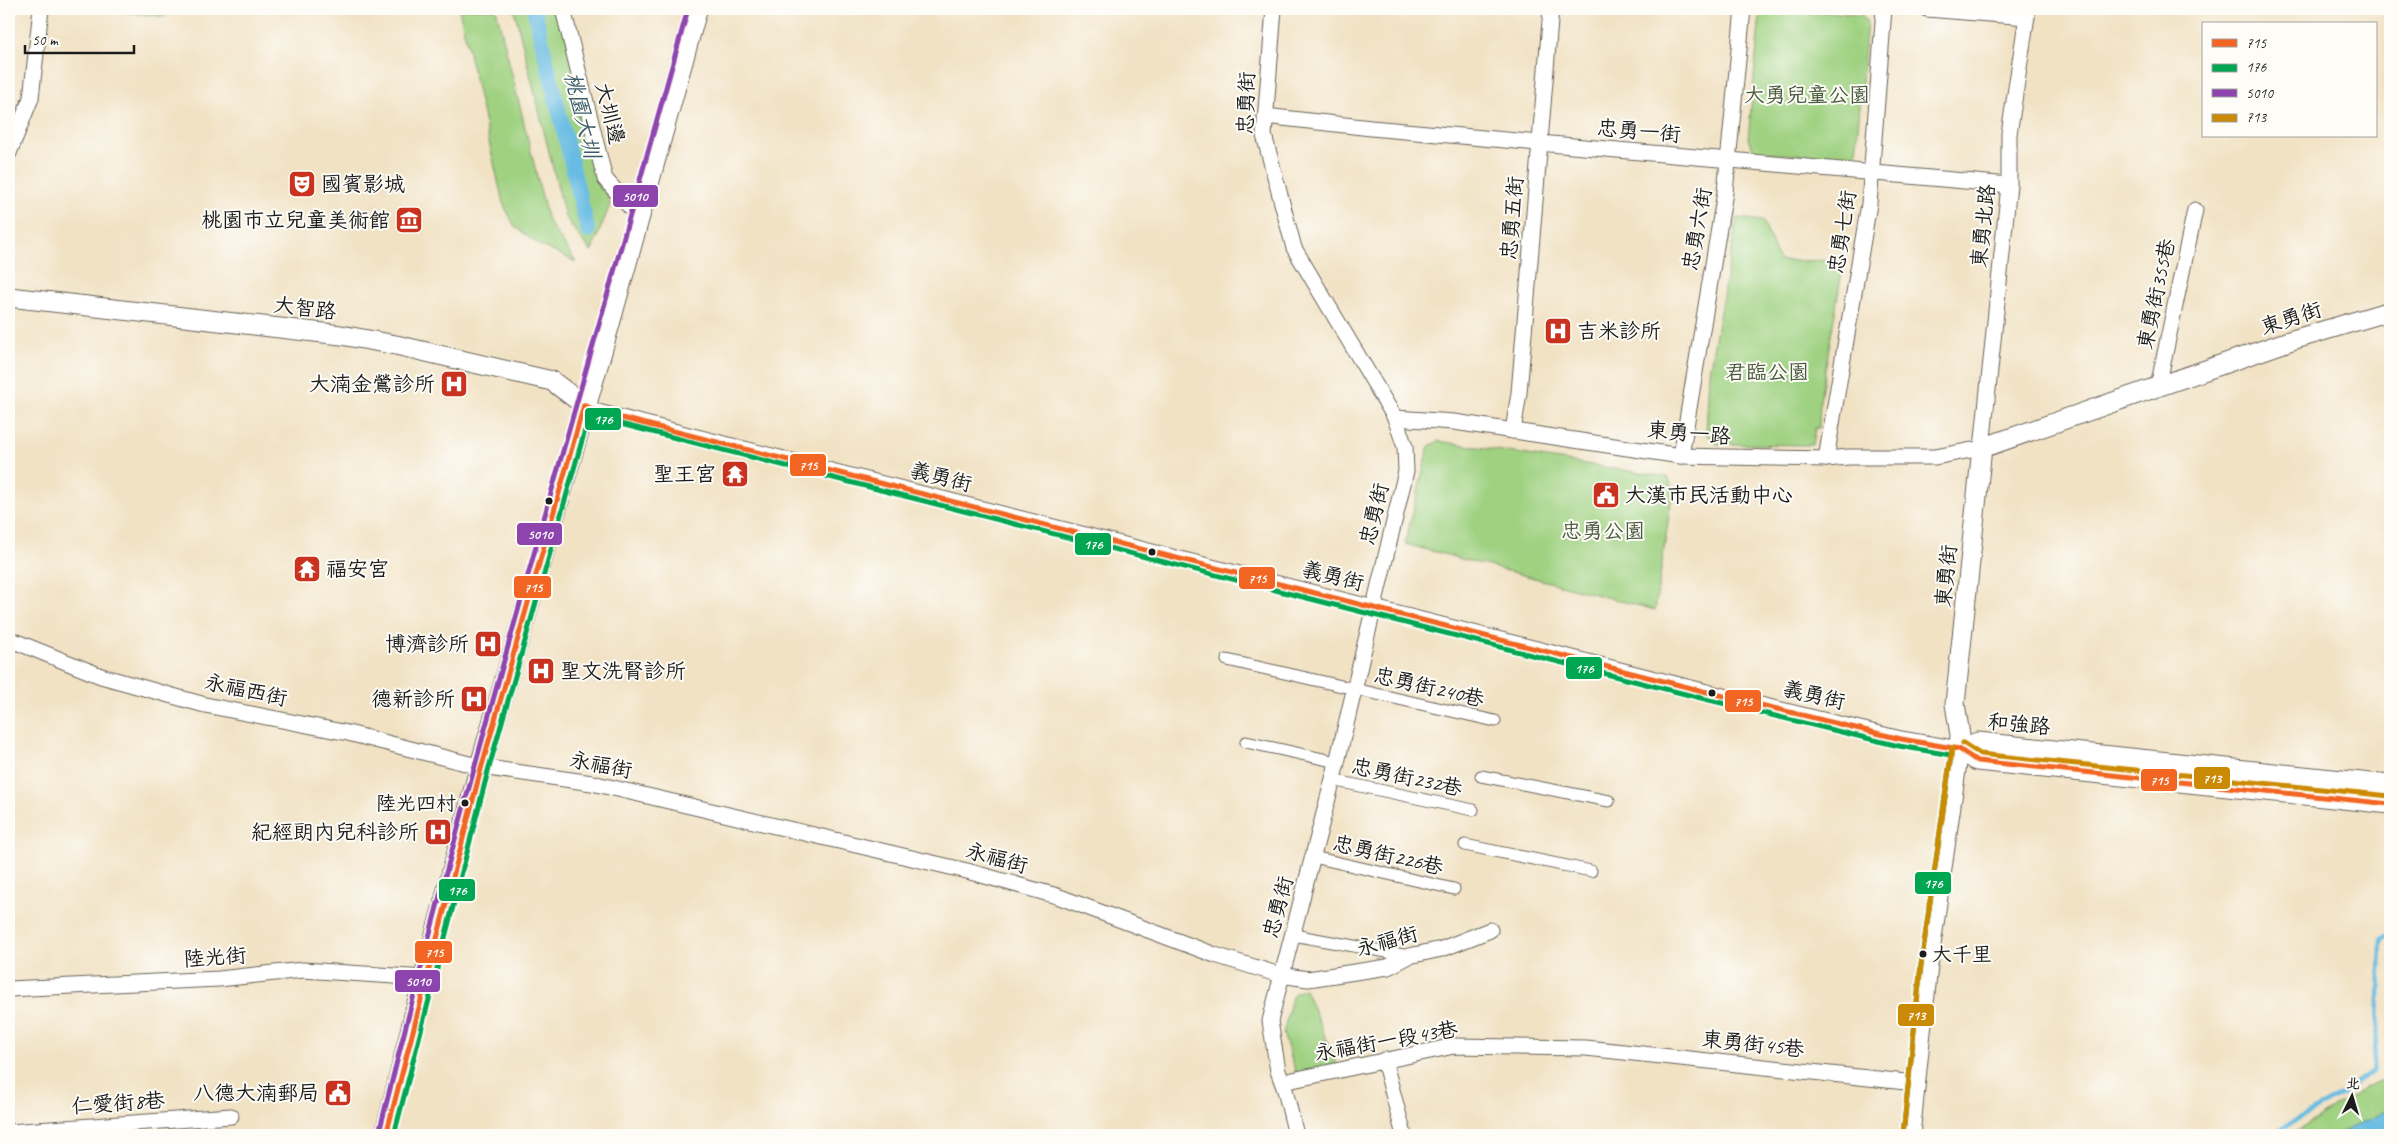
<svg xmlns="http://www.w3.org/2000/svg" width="2399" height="1144" font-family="Caveat,'LXGW WenKai TC',sans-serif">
<rect width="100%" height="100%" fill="#fdfcf7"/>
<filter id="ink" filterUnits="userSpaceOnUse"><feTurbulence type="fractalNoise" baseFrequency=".02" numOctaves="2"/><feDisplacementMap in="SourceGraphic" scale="10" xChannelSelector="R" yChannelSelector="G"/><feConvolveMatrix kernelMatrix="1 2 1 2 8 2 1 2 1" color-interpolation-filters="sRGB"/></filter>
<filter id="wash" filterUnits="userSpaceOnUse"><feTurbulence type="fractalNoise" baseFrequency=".0096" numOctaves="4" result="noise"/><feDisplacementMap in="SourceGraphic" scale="20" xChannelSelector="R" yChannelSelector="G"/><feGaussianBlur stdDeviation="1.12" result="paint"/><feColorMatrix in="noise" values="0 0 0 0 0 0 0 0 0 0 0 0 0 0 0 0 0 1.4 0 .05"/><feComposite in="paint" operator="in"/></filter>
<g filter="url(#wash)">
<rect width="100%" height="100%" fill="#f1e2c4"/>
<g fill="#9fd181" stroke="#5e764e">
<path d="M100 9H169L165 17Z"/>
<path d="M459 9H496L548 221 576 262 539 245 515 227 503 203Z"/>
<path d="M514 9H559L610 205 591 252 565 217Z"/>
<path d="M1766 9H1792L1862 15 1867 22 1856 153 1847 159 1755 152 1748 139 1760 15Z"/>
<path d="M1737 218 1763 221 1779 261 1844 260 1820 400 1819 428H1815L1812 445 1717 444 1706 434 1709 372Z"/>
<path d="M1439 441 1668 477 1673 488 1655 610 1405 544 1429 446Z"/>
<path d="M1305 989 1338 1067 1297 1076 1283 1034 1292 997 1295 993Z"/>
<path d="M2390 1077V1135H2291L2368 1086Z"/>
</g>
<path fill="#67bce3" stroke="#426c80" d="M2390 1109V1135H2337Z"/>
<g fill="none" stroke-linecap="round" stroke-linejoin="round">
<path stroke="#67bce3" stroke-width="4.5" d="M2269 1135 2333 1100 2372 1071 2378 1028 2381 940 2390 933"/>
<path stroke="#67bce3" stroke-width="15" d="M534 9 588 231"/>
</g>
</g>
<g filter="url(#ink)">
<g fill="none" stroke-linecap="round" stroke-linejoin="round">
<g stroke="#676157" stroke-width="13">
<g id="pedestrian">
<path d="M1227 660 1495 721"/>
<path d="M1246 742 1337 762"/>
<path d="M1481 776 1609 801"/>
<path d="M1332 780 1473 810"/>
<path d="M1465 845 1591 871"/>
<path d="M1313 857 1454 889"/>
<path d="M1293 935 1409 956"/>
</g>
</g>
<g stroke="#676157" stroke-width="17">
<g id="minor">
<path d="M563 9 605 179 638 216"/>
<path d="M1274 9 1264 135 1294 248 1395 418 1405 447 1406 471 1334 775 1270 1021 1278 1071 1285 1090 1296 1135"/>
<path d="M1927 9 2027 17"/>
<path d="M1265 116 1371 128 2009 185"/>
<path d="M9 153 31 98 41 9"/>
<path d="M2158 387 2195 210"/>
<path d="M584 405 598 412 1703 691 1901 739 1959 749"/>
<path d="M1395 418 1454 422 1681 456 1826 459 1849 457H1935L1982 448 2009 185V134L2028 9"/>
<path d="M1513 431 1519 393 1551 9"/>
<path d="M1681 456 1725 192 1743 9"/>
<path d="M1826 459 1869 204 1884 9"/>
<path d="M9 639 101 676 205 705 348 733 481 767 592 783 967 871 1057 896 1215 955 1280 975 1308 979 1388 967 1409 956 1442 949 1490 930"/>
<path d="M9 989 219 979 303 970 425 978"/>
<path d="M1384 1060 1404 1135"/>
<path d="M1283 1082 1454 1046 1586 1048 1915 1083"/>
<path d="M9 1132 231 1116"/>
</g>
</g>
<g stroke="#676157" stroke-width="21">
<g id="tertiary">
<path d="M9 297 341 335 396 345 552 381 584 405"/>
<path d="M1959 749 1977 761 2390 804"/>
<path d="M1959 749 1978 742 2390 785"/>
<path d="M1910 1135 1928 966 1959 749 1960 735 1955 704 1982 448 2289 341 2390 311"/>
</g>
</g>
<g stroke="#676157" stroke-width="24">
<path id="primary" d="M386 1135 418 1005 481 767 609 322 696 9"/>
</g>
<use href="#pedestrian" stroke="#fff" stroke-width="11"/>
<use href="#minor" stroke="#fff" stroke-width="15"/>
<use href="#tertiary" stroke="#fff" stroke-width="19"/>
<use href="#primary" stroke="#fff" stroke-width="22"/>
<g stroke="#fdfcf7" stroke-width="9">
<g id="bus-1">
<path d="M584 405 598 412 1703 691 1901 739 1959 749 1977 761 2390 804"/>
<path d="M386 1135 481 769 584 405"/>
</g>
</g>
<g stroke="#fdfcf7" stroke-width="9">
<path id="bus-2" d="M394 1135 488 771 589 416 1701 698 1899 746 1951 755 1921 965 1903 1134"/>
</g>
<g stroke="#fdfcf7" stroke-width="9">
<path id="bus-3" d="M379 1133C472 756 584 383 688 9"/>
</g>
<g stroke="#fdfcf7" stroke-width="9">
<g id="bus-4">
<path d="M1963 743 1980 754 2390 796"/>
<path d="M1903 1134 1921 965 1952 748"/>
</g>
</g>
<use href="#bus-1" stroke="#f26522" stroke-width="5"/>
<use href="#bus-2" stroke="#00a651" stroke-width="5"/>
<use href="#bus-3" stroke="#8e44ad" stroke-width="5"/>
<use href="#bus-4" stroke="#cb8a06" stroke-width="5"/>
</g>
</g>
<defs>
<g id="theatre-square" transform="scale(1.4375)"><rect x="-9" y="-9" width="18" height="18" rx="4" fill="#c8321e" stroke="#fdfcf7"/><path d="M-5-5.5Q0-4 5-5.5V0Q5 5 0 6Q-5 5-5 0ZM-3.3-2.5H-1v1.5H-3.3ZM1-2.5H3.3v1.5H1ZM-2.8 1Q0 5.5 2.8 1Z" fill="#fff"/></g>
<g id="museum-square" transform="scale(1.4375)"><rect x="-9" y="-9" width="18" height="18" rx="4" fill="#c8321e" stroke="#fdfcf7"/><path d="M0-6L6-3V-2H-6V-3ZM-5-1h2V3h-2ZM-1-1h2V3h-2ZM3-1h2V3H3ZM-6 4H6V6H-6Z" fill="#fff"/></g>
<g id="hospital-square" transform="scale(1.4375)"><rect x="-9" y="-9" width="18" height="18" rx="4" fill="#c8321e" stroke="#fdfcf7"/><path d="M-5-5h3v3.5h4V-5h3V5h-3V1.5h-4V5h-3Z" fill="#fff"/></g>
<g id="temple-square" transform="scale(1.4375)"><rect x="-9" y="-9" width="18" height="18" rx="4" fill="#c8321e" stroke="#fdfcf7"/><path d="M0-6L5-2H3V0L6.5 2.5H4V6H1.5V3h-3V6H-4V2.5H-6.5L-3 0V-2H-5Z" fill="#fff"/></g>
<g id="civic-square" transform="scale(1.4375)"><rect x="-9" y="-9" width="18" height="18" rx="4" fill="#c8321e" stroke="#fdfcf7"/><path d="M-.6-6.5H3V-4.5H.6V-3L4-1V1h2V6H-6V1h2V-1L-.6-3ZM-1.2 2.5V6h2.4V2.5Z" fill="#fff"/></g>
</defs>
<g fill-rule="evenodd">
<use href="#theatre-square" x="302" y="184"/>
<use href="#museum-square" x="409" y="220"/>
<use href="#hospital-square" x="1558" y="331"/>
<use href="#hospital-square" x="454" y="384"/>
<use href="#temple-square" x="735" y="474"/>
<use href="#civic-square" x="1606" y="495"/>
<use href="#temple-square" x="307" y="569"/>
<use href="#hospital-square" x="488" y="644"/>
<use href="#hospital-square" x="541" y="671"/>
<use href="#hospital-square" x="474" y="699"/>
<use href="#hospital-square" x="438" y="832"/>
<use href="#civic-square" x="338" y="1093"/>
</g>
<g fill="#1c1c1c" stroke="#fdfcf7" stroke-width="2">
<circle cx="549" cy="501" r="4.5"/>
<circle cx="1152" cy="552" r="4.5"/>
<circle cx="1712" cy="693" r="4.5"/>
<circle cx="465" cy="803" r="4.5"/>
<circle cx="1923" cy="954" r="4.5"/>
</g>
<g text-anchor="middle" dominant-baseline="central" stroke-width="4" stroke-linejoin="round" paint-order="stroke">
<g font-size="20" fill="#1c1c1c" stroke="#fdfcf7" text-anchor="end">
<text x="456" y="803">陸光四村</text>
<text x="1932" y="954" text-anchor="start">大千里</text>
</g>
<g font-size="21" fill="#4a5b3f" stroke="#fdfcf7">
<text x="1807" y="95">大勇兒童公園</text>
<text x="1767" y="372">君臨公園</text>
<text x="1603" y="531">忠勇公園</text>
</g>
<g font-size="21" fill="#1c1c1c" stroke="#fdfcf7">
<text transform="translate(1246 103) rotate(-88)">忠勇街</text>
<text transform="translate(610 113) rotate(76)">大圳邊</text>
<text transform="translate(1639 131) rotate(5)">忠勇一街</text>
<text transform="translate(1512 218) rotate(-85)">忠勇五街</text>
<text transform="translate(1983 226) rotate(-84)">東勇北路</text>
<text transform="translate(1697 229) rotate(-80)">忠勇六街</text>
<text transform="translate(1842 232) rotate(-81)">忠勇七街</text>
<text transform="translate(2156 294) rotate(-78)">東勇街355巷</text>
<text transform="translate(305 308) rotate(7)">大智路</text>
<text transform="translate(2291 318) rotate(-18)">東勇街</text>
<text transform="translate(1689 433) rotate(5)">東勇一路</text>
<text transform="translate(941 477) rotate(14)">義勇街</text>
<text transform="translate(1374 514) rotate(-76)">忠勇街</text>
<text transform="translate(1333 576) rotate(14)">義勇街</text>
<text transform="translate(1946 576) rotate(-84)">東勇街</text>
<text transform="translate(1429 687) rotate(13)">忠勇街240巷</text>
<text transform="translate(246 690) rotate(12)">永福西街</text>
<text transform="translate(1814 695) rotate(13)">義勇街</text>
<text transform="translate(2019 724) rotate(5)">和強路</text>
<text transform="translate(601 765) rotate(11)">永福街</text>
<text transform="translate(1407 777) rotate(12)">忠勇街232巷</text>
<text transform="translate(1388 855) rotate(13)">忠勇街226巷</text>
<text transform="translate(997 858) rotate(15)">永福街</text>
<text transform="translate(1278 907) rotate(-75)">忠勇街</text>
<text transform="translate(1387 941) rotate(-15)">永福街</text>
<text transform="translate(215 957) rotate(-4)">陸光街</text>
<text transform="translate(1386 1041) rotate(-10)">永福街一段43巷</text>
<text transform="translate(1753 1044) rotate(6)">東勇街45巷</text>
<text transform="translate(118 1103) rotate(-4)">仁愛街8巷</text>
</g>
<g font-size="21" fill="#1c1c1c" stroke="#fdfcf7" text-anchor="end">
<text x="321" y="184" text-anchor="start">國賓影城</text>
<text x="390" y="220">桃園市立兒童美術館</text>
<text x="1577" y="331" text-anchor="start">吉米診所</text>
<text x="435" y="384">大湳金鶯診所</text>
<text x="716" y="474">聖王宮</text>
<text x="1625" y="495" text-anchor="start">大漢市民活動中心</text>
<text x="326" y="569" text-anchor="start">福安宮</text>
<text x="469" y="644">博濟診所</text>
<text x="560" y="671" text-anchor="start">聖文洗腎診所</text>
<text x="455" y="699">德新診所</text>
<text x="419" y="832">紀經朗內兒科診所</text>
<text x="319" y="1093">八德大湳郵局</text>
</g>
<g font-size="22" font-style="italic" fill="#3a5c6c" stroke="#fdfcf7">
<text transform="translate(582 115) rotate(76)">桃園大圳</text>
</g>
</g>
<g stroke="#fdfcf7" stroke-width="2">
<rect x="612" y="184" width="47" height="24" rx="5" fill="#8e44ad"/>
<rect x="584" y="407" width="38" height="24" rx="5" fill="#00a651"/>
<rect x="789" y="453" width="38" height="24" rx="5" fill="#f26522"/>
<rect x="516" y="522" width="47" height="24" rx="5" fill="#8e44ad"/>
<rect x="1074" y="532" width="38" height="24" rx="5" fill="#00a651"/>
<rect x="1238" y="566" width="38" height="24" rx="5" fill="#f26522"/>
<rect x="513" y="575" width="39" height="24" rx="5" fill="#f26522"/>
<rect x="1565" y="656" width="38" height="24" rx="5" fill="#00a651"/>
<rect x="1724" y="689" width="38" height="24" rx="5" fill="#f26522"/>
<rect x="2193" y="766" width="38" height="24" rx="5" fill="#cb8a06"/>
<rect x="2140" y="768" width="38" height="24" rx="5" fill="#f26522"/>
<rect x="1914" y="871" width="38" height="24" rx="5" fill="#00a651"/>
<rect x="438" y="878" width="38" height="24" rx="5" fill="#00a651"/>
<rect x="414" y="940" width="39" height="24" rx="5" fill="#f26522"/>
<rect x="394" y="969" width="47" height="24" rx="5" fill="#8e44ad"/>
<rect x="1897" y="1003" width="38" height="24" rx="5" fill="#cb8a06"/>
</g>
<g font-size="14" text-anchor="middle" font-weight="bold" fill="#fff">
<text x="635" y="201">5010</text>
<text x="603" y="424">176</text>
<text x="808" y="470">715</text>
<text x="540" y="539">5010</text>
<text x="1093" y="549">176</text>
<text x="1257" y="583">715</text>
<text x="533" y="592">715</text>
<text x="1584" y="673">176</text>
<text x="1743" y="706">715</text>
<text x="2212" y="783">713</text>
<text x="2159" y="785">715</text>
<text x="1933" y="888">176</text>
<text x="457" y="895">176</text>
<text x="434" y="957">715</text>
<text x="418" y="986">5010</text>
<text x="1916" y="1020">713</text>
</g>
<rect width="2399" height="1144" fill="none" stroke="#fdfcf7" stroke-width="30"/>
<rect x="2202" y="22" width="175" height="115" fill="#fdfcf7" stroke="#a3a29f"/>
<rect x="2212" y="39" width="25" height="8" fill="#f26522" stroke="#a3a29f"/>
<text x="2246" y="48" font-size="15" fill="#1c1c1c">715</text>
<rect x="2212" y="64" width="25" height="8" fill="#00a651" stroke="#a3a29f"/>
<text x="2246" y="72" font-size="15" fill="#1c1c1c">176</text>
<rect x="2212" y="89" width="25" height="8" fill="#8e44ad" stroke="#a3a29f"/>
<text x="2246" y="98" font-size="15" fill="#1c1c1c">5010</text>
<rect x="2212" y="114" width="25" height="8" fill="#cb8a06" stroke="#a3a29f"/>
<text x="2246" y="122" font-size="15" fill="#1c1c1c">713</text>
<g transform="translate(2352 1096) rotate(5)" stroke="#fdfcf7" stroke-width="4" paint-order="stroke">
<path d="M0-4L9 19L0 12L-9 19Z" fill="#1c1c1c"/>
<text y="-8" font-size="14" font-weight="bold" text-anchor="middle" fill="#1c1c1c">北</text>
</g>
<path d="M25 45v8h109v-8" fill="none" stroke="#1c1c1c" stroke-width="2.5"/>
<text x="32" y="45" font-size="15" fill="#1c1c1c" stroke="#fdfcf7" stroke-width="4" paint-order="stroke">50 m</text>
</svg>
